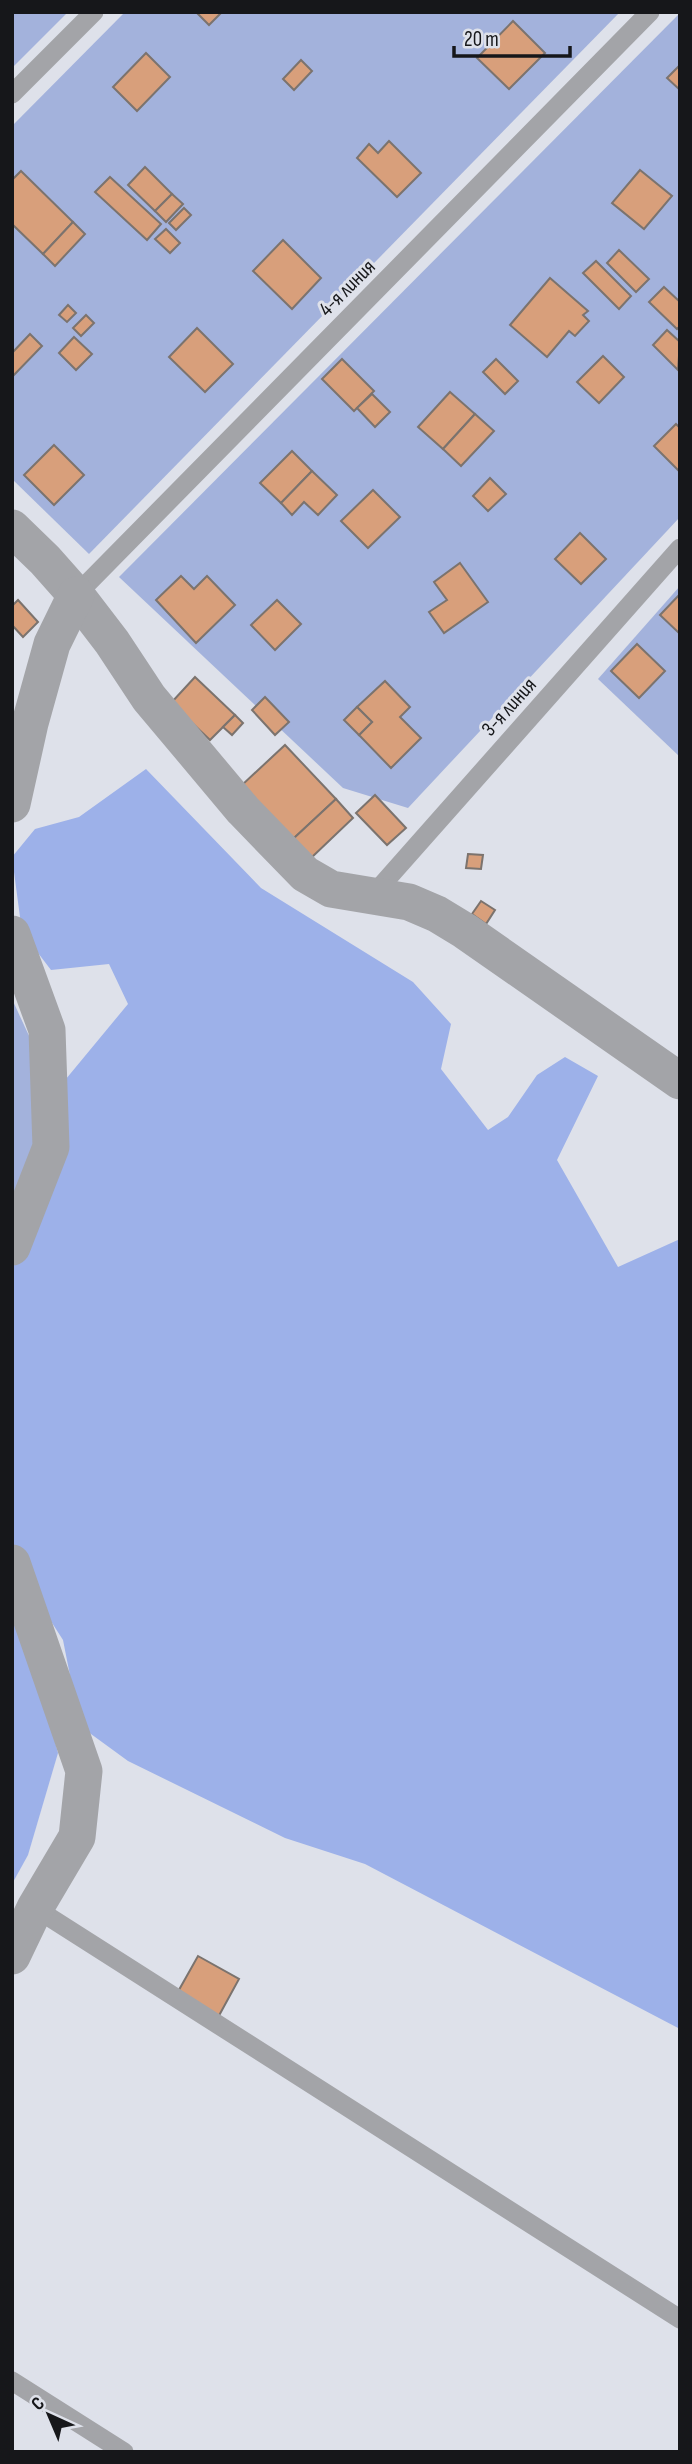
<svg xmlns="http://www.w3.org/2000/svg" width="692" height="2464" font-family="'Sofia Sans Condensed',sans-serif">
<rect width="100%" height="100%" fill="#dee1ea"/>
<g fill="#a3b2dc">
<path d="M12 12H68L12 68Z"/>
<path d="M125 12H620L89 554 12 479V126Z"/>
<path d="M680 13V517L408 808 343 788 119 577Z"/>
<path d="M680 586V757L598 679Z"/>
<path d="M12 999 36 1051 33 1161 12 1218Z"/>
</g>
<g fill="#9db1e9">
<path d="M146 769 261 888 413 982 451 1024 441 1069 488 1130 508 1117 537 1075 565 1057 598 1076 557 1160 618 1267 680 1239V2029L365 1864 285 1838 128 1761 80 1726 63 1640 22 1576 12 1547V1269L61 1152V1085L128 1004 109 964 51 970 22 932 12 857 35 829 79 817Z"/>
<path d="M12 1599 29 1644 58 1753 28 1855 12 1884Z"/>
</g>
<g fill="#d89f7b" stroke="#7b736e" stroke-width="2">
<path d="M196 12H222L209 25Z"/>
<path d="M513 21 545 53 509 89 477 58Z"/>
<path d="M146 53 170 77 137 111 113 87Z"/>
<path d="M301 60 312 71 294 90 283 79Z"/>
<path d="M680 65V90L667 78Z"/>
<path d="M389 141 421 173 397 197 357 158 369 144 378 153Z"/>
<path d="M145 167 172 194 155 211 128 185Z"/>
<path d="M640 170 672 196 644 229 612 203Z"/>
<path d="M21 171 73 222 43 254 12 224V180Z"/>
<path d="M110 177 161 224 147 240 95 192Z"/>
<path d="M172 194 183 204 166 222 155 211Z"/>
<path d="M184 208 191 215 176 230 169 223Z"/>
<path d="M73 222 85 234 55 266 43 254Z"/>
<path d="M166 229 180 243 170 253 155 239Z"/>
<path d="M283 240 321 278 292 309 253 271Z"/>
<path d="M619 250 649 279 636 292 607 263Z"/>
<path d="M596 261 631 296 619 309 583 273Z"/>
<path d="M550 278 588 311 583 315 589 321 575 336 569 331 547 357 510 325Z"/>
<path d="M664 287 680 302V326L677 329 649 302Z"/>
<path d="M68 305 76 313 67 322 59 315Z"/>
<path d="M86 315 94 323 81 336 73 328Z"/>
<path d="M197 328 233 364 205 392 169 357Z"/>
<path d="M667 330 680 342 678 370 653 345Z"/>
<path d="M30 334 42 346 12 377V353Z"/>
<path d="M74 337 92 354 76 370 59 353Z"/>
<path d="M603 356 624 377 599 403 577 382Z"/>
<path d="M342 359 374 391 354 411 322 379Z"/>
<path d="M496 359 518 381 505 394 483 372Z"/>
<path d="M450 392 475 414 443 449 418 427Z"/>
<path d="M372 394 390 412 375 427 357 408Z"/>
<path d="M475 414 494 431 461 466 443 449Z"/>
<path d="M676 424 680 428V472L654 446Z"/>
<path d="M54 445 84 475 54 505 24 475Z"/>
<path d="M292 451 312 471 281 503 260 483Z"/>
<path d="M312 471 337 495 318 515 304 502 292 515 281 503Z"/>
<path d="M490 478 506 494 488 511 473 496Z"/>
<path d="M373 490 400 517 368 548 341 521Z"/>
<path d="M580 533 606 559 581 584 555 559Z"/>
<path d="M460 563 488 602 444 633 429 612 447 600 434 582Z"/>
<path d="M181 576 194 589 207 576 235 605 196 643 156 600Z"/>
<path d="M680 594V634L660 615Z"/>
<path d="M18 600 38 622 23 637 12 625V606Z"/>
<path d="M277 600 301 624 275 650 251 625Z"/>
<path d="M637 644 665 671 639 698 611 671Z"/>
<path d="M195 677 235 715 210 740 171 703Z"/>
<path d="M385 681 410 707 400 717 421 738 391 768 359 735 372 722 357 707Z"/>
<path d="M265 697 289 722 275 735 252 710Z"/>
<path d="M357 707 372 722 359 735 344 720Z"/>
<path d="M235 715 243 723 232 735 223 727Z"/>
<path d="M285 745 336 799 293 839 242 785Z"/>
<path d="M375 795 406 828 387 845 356 813Z"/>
<path d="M336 799 353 818 311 858 293 839Z"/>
<path d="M468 854 483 855 481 869 466 868Z"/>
<path d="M481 901 495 910 486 924 472 914Z"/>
<path d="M198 1956 239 1979 216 2021 175 1997Z"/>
</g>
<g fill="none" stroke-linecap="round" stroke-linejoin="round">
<g stroke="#a3a4a8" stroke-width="19">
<path d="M12 94 94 12"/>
<path d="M76 595 650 12"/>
<path d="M372 896 680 548"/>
<path d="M35 1908 680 2319"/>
<path d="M12 2381 124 2452"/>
</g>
<g stroke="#a3a4a8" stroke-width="37">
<path d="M12 528 45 560 76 595 112 642 149 698 243 810 305 874 331 889 409 902 437 914 465 931 680 1081"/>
<path d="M12 804 30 723 52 644 76 595"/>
<path d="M12 934 47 1030 51 1147 12 1247"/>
<path d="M12 1563 84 1771 77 1837 35 1908 12 1956"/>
</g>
</g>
<g text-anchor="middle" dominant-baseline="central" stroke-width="6" stroke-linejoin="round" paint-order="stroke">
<g font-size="21" fill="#16171a" stroke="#dee1ea">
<text transform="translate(347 288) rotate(-45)">4-я линия</text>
<text transform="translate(509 707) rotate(-48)">3-я линия</text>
</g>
</g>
<rect width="692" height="2464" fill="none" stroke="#16171a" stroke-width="28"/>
<g transform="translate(49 2415) rotate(316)" stroke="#dee1ea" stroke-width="5" paint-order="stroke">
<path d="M0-5L12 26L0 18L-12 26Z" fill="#16171a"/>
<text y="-10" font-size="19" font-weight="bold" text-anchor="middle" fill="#16171a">С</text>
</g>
<path d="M454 46v10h116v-10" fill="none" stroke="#16171a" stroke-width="3.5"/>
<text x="464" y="46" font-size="21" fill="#16171a" stroke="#dee1ea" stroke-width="5" paint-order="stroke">20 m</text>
</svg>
